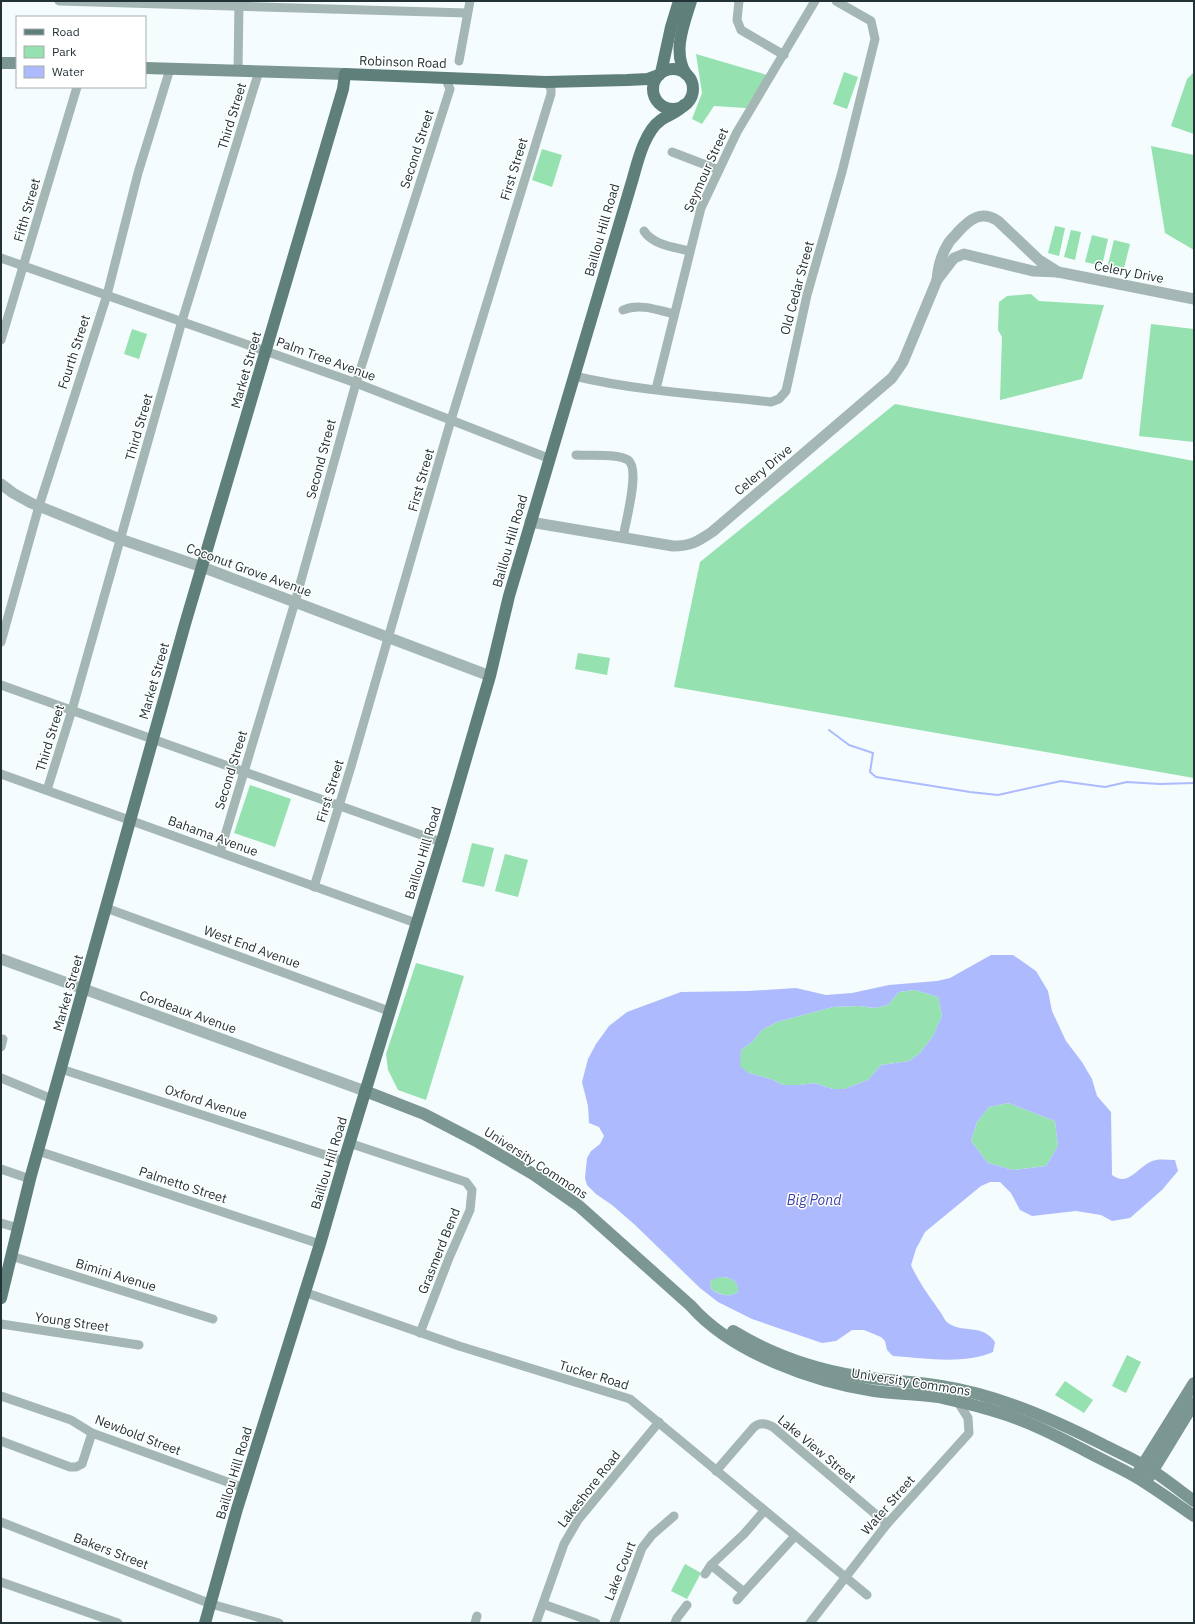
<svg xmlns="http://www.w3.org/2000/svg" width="1195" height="1624" font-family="'IBM Plex Sans',sans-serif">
<rect width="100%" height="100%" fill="#f4fcfe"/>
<g fill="#95e1b0">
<path d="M696 54 767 75 746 108 714 106 702 124 692 119 702 93Z"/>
<path d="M844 72 858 77 847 109 833 104Z"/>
<path d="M1194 72V134L1171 126 1187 79Z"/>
<path d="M1151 146 1194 155V250L1165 233Z"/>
<path d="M542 149 562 155 552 187 532 180Z"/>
<path d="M1055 226 1065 228 1059 256 1048 253Z"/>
<path d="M1071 230 1081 232 1075 260 1064 257Z"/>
<path d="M1092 235 1108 239 1102 266 1085 262Z"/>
<path d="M1114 240 1130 244 1123 272 1107 268Z"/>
<path d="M1031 294 1039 301 1104 305 1082 379 1000 400 1002 337 998 330 999 302 1007 296Z"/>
<path d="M1151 324 1194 329V442L1139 436Z"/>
<path d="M132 329 147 334 139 359 124 354Z"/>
<path d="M895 404 1194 461V778L674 687 700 562Z"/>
<path d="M578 653 610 658 607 675 575 669Z"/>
<path d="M250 785 291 799 275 847 234 833Z"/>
<path d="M472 843 494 848 484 887 462 882Z"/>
<path d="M505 854 528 860 518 897 495 891Z"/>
<path d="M416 963 464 976 426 1100 398 1090 388 1070 386 1054Z"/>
<path d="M915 990 938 997 942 1016 933 1036 920 1053 909 1061 881 1065 868 1080 844 1089H833L814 1083 800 1085H783L771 1079 749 1073 739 1066 741 1050 752 1042 762 1030 777 1022 833 1007 858 1006 875 1008 888 1005 899 992Z"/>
<path d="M1008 1103 1055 1121 1058 1146 1046 1166 1013 1170 988 1163 971 1141 977 1122 989 1107Z"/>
<path d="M719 1277C730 1277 739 1280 738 1292 729 1298 722 1295 712 1290L710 1285 711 1279Z"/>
<path d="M1127 1355 1141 1362 1126 1393 1112 1386Z"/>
<path d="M1065 1381 1093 1400 1084 1413 1055 1395Z"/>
<path d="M685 1564 701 1573 687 1599 671 1591Z"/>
</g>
<path fill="#adbafe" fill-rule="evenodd" d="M991 955H1013L1036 971 1048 991 1052 1011 1066 1041 1082 1062 1092 1079 1097 1096 1111 1112 1112 1175C1128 1187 1136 1169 1150 1162 1158 1158 1166 1160 1175 1160L1178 1171 1162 1190 1130 1218 1112 1221 1101 1215 1076 1211 1032 1216 1020 1210 1011 1193 1000 1182H990L981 1186 925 1232 916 1249 911 1265C919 1283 930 1297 941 1313 943 1316 945 1321 948 1323 964 1334 982 1323 995 1342L993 1352C963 1365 925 1358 893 1356L887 1350 885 1341 881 1337 864 1330H852L836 1341 822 1343 752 1319 718 1302 700 1288 634 1224 612 1205 596 1194 587 1185 585 1178 587 1158 591 1151 600 1144 604 1136 599 1127 589 1123 588 1106 582 1082 588 1059 596 1044 609 1026 627 1012 681 992 748 991 796 988 826 995 852 993 889 985 937 981 950 978ZM915 990 938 997 942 1016 933 1036 920 1053 909 1061 881 1065 868 1080 844 1089H833L814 1083 800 1085H783L771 1079 749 1073 740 1066 741 1050 752 1042 762 1030 777 1022 833 1007 858 1006 875 1008 888 1005 899 992ZM1008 1103 1055 1121 1058 1146 1046 1166 1013 1170 988 1163 971 1141 977 1122 989 1107ZM720 1277C730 1277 739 1280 738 1292 729 1298 721 1295 712 1290L710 1285 711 1280Z"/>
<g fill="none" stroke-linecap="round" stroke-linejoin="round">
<path stroke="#adbafe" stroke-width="2" d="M829 730 849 745 873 753 870 772 876 777 970 792 998 795 1061 781 1105 787 1127 782 1160 784 1194 783"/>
<g stroke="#a5b7b4" stroke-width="9">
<path d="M59 1 467 13"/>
<path d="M739 1 737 20 741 30 784 55"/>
<path d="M459 61 470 1"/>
<path d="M238 71 239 2"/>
<path d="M672 152 719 170"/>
<path d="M644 231C653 245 674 247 689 251"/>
<path d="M1 258 356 383 548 458"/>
<path d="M623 310C639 303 658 310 674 314"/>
<path d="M1 340 77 87"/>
<path d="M574 376C638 391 706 395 771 402L779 399 786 391 807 295 842 172 875 39 871 21 836 1"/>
<path d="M656 389 701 208 737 132 815 1"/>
<path d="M576 455C589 456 617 453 628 460 641 469 625 523 623 538"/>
<path d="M1 642 39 506 107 295 138 173 170 69"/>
<path d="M1 685C148 736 294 791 441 842"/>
<path d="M1 774 416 923"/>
<path d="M47 790 72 710 182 321 259 71"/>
<path d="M220 852 295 602 356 383 450 89 447 82 444 77"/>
<path d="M314 887 350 770 451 420 551 94V88L546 82"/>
<path d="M106 908 389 1011"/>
<path d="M1 1047 3 1039"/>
<path d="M61 1069 344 1161"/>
<path d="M1 1078 52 1099"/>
<path d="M349 1143 466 1182 472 1190 470 1210 449 1258 420 1333"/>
<path d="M38 1151 320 1244"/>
<path d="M1 1169 30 1179"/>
<path d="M1 1223 18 1228"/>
<path d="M11 1256 213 1319"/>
<path d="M304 1292 459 1346 630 1399 867 1595"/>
<path d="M1 1324 139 1345"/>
<path d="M1 1396 71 1420 92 1433 244 1488"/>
<path d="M1 1441 70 1467H76L82 1464 92 1433"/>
<path d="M716 1471 754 1427C760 1422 766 1423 773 1427L887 1524"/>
<path d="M1 1522 211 1604 279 1623"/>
<path d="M711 1565 744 1592 795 1536"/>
<path d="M705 1574 711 1565 744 1534 764 1511"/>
<path d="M1 1582 118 1623"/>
<path d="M737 1600 744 1592"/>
<path d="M543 1604 596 1623"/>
<path d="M475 1623 477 1616"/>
<path d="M536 1623 564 1544 578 1520 659 1422"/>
<path d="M614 1623 642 1548 652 1535 674 1516"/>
<path d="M675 1623 677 1618 687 1605"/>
<path d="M810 1623 887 1524 969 1433 968 1418 958 1402"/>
</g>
<g stroke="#a5b7b4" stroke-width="11">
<path d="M937 280 954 258 964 254 1033 271 1058 272 1194 299"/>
<path d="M1 484 13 493 31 503 120 539 202 567 490 676"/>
<path d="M530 522 673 546C691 546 697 542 712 532L892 378 903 362 937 280C938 268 941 255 948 244 950 240 955 236 958 232 970 219 981 210 998 221L1039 260 1058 272"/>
<path d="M1 959 365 1091"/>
</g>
<g stroke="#7c9692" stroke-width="12">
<path d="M1 63H17"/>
<path d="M145 68 345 74"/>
<path d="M365 1091 424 1114 478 1142 533 1174 579 1206 691 1306C732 1353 814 1382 874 1391 895 1394 917 1394 938 1397 956 1401 976 1405 994 1411 1025 1420 1053 1434 1082 1449 1100 1459 1119 1467 1136 1477 1156 1489 1175 1503 1194 1516"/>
<path d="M733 1331C771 1354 813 1369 857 1376 885 1381 913 1381 941 1386 998 1395 1050 1418 1102 1444 1119 1453 1137 1460 1153 1471 1167 1480 1180 1491 1194 1501"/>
<path d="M1139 1471 1194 1383"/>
<path d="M1149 1477 1194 1403"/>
</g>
<g stroke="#5e7f7a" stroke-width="12">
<circle cx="673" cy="89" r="20"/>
<path d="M661 73 671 27 679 1"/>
<path d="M686 74C672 52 684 24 691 1"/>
<path d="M1 1298 30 1179 185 624 343 89 345 74 546 82 627 80 648 79 659 75"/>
<path d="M205 1623 237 1509 320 1244 344 1161 444 834 490 676 509 596 633 178C638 160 645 131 661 120 669 114 678 113 684 105"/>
</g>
</g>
<g text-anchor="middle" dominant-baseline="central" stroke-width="3" stroke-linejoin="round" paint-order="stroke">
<g font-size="13" fill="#223236" stroke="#fff">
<text transform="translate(403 62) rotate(2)">Robinson Road</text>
<text transform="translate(232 116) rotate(-73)">Third Street</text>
<text transform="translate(417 149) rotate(-72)">Second Street</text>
<text transform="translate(514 169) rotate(-73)">First Street</text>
<text transform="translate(706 170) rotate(-66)">Seymour Street</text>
<text transform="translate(27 210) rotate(-74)">Fifth Street</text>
<text transform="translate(602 230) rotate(-74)">Baillou Hill Road</text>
<text transform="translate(1129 272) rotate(11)">Celery Drive</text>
<text transform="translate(797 288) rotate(-75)">Old Cedar Street</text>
<text transform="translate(74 352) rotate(-72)">Fourth Street</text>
<text transform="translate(326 359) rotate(20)">Palm Tree Avenue</text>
<text transform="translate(246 370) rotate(-74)">Market Street</text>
<text transform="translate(139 427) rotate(-74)">Third Street</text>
<text transform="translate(321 459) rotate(-75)">Second Street</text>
<text transform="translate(763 470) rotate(-40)">Celery Drive</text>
<text transform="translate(421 480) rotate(-74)">First Street</text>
<text transform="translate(510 541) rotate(-74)">Baillou Hill Road</text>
<text transform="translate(249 570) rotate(20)">Coconut Grove Avenue</text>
<text transform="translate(154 681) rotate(-74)">Market Street</text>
<text transform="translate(50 738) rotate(-73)">Third Street</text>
<text transform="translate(231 770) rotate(-73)">Second Street</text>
<text transform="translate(330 791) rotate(-73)">First Street</text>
<text transform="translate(213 836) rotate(20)">Bahama Avenue</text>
<text transform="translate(423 853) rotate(-73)">Baillou Hill Road</text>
<text transform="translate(252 947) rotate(20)">West End Avenue</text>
<text transform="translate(68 993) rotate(-74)">Market Street</text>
<text transform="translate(188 1012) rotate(20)">Cordeaux Avenue</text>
<text transform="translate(206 1102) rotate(18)">Oxford Avenue</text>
<text transform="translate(329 1163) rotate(-73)">Baillou Hill Road</text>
<text transform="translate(536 1163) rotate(33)">University Commons</text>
<text transform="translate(183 1185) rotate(18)">Palmetto Street</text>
<text transform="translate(439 1251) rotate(-68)">Grasmerd Bend</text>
<text transform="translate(116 1275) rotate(17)">Bimini Avenue</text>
<text transform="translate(72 1322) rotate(8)">Young Street</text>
<text transform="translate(594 1375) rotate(17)">Tucker Road</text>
<text transform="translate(911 1382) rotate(9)">University Commons</text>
<text transform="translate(138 1435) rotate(21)">Newbold Street</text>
<text transform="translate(817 1449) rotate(40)">Lake View Street</text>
<text transform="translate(234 1473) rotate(-73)">Baillou Hill Road</text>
<text transform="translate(589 1489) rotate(-52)">Lakeshore Road</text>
<text transform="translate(888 1505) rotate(-49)">Water Street</text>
<text transform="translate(111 1551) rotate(21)">Bakers Street</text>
<text transform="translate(620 1571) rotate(-68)">Lake Court</text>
</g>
<g font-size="14" font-style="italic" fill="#3e44a3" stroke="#fff">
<text x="814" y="1200">Big Pond</text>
</g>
</g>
<rect width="1195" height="1624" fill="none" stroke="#223236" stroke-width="4"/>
<rect x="16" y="16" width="130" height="72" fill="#ffffff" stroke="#a7adaf"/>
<rect x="24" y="29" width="20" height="6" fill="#5e7f7a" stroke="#a7adaf"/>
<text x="52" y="36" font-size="12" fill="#223236">Road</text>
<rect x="24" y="46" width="20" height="12" fill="#95e1b0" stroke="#a7adaf"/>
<text x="52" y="56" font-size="12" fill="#223236">Park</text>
<rect x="24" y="66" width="20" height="12" fill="#adbafe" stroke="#a7adaf"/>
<text x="52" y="76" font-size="12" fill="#223236">Water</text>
</svg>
